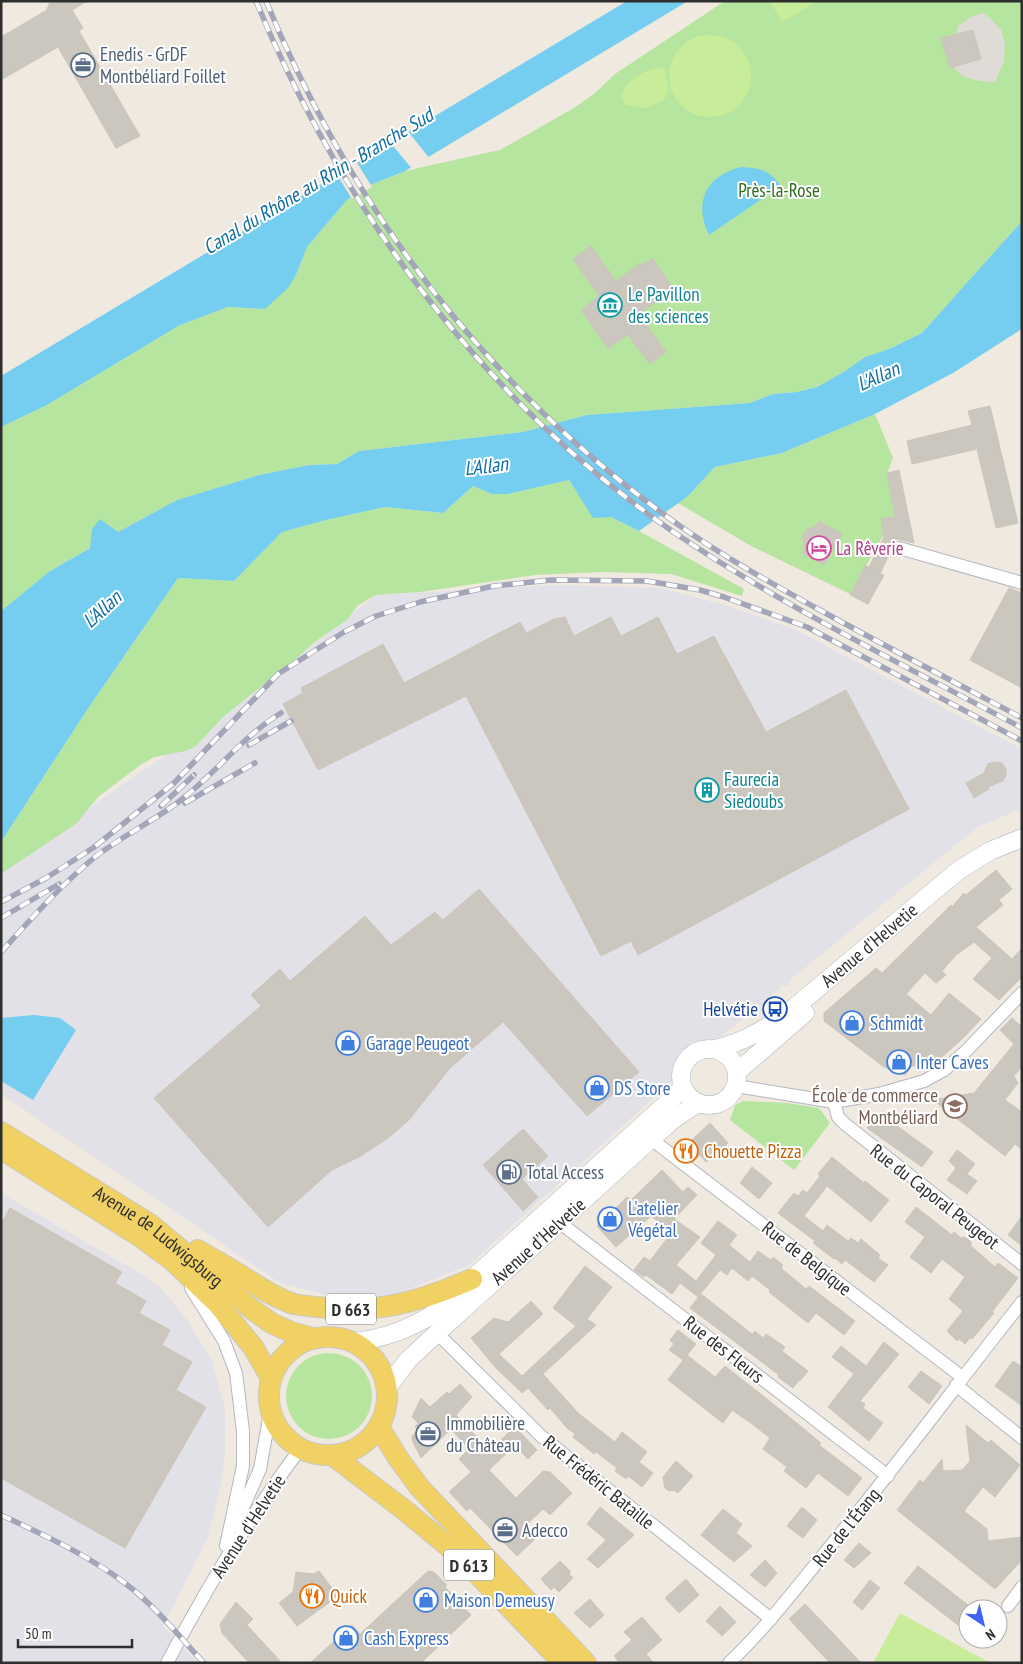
<svg xmlns="http://www.w3.org/2000/svg" width="1023" height="1664" font-family="'PT Sans Narrow',sans-serif">
<rect width="100%" height="100%" fill="#efe9e0"/>
<g fill="#e3e1e8">
<path d="M555 585 660 588 728 606 796 630 1022 749V809L979 826 790 980V986H780V989L771 996 770 1001 762 1000V1004L751 1012 750 1017H743L742 1019 724 1034 469 1265 394 1295 339 1298 280 1283 1 1094V871L119 787 223 717 376 595Z"/>
<path d="M1 1193 143 1275 163 1290 186 1319 211 1358 225 1409V1455L220 1490 207 1540 163 1626 198 1663H1Z"/>
</g>
<g fill="#b5e59e">
<path d="M725 1H1022V221L922 333 889 349 865 357 842 373 817 387 797 392 773 394 750 403 587 415 523 432 359 451 337 464 309 465 259 475 177 500 118 532 92 529 91 547 50 571 1 611V427L47 405 180 325 228 307 265 309 296 275 307 247 347 200 365 187 405 171 500 150 574 108 595 93 615 74Z"/>
<path d="M875 414 893 458 887 473 895 517 881 519 883 536 850 594 751 546 678 503 687 497 715 467 782 453Z"/>
<path d="M569 480 593 517H611L639 531 744 589 742 596 671 574 602 572 535 575 420 592 376 595 358 605 348 619 315 642 298 657 223 717 196 746 186 751 154 757 139 766 98 797 77 823 1 874V842L89 707 178 578 234 581 282 532 326 520 385 507 443 513 473 486 492 494H508Z"/>
<path d="M743 1101 787 1103 819 1108 830 1123 794 1170 730 1120 735 1105Z"/>
<circle cx="329" cy="1396" r="43"/>
</g>
<g fill="#c8ec9a">
<path d="M770 1H818L782 22Z"/>
<circle cx="710" cy="76" r="41"/>
<path d="M659 67H662L665 71 669 89 664 100 647 108 626 105 621 98C622 82 645 70 659 67Z"/>
<path d="M900 1613 990 1663H873Z"/>
</g>
<path fill="#dfdcd7" d="M983 13 989 17 1001 30 1005 43 1004 61 995 82 980 81 964 77 958 72 954 67 973 30 956 34 958 26 972 16Z"/>
<g fill="#75ceef">
<path d="M627 1H688L405 171 365 187 347 200 307 247 296 275 288 288 265 309 228 307 180 325 47 405 1 427V376Z"/>
<path d="M741 167C760 168 769 170 781 186L709 235C693 202 706 176 741 167Z"/>
<path d="M1022 221V329L953 373 875 414 782 453 715 467 687 497 639 531 611 517 593 518 569 480 508 494H492L473 486 443 513 385 507 326 520 282 532 234 581 178 578 89 707 1 842V611L50 571 90 548 92 529 100 519 118 532 177 500 259 475 309 465 337 464 359 451 523 432 587 415 750 403 773 394 797 392 817 387 842 373 865 357 889 349 922 333Z"/>
<path d="M34 1015 60 1018 76 1030 33 1100 1 1081V1018Z"/>
</g>
<g fill="#efe9e0">
<path d="M407 130 430 159 413 170 389 141Z"/>
<path d="M356 161 372 187 352 199 336 173Z"/>
</g>
<g fill="#cbc7bf" stroke="#cbc5ba">
<path d="M50 1H87L72 10 83 28 79 31 140 136 116 148 58 47 1 80V37L47 10Z"/>
<path d="M973 30 981 59 950 68 941 38Z"/>
<path d="M591 246 616 281 641 263 642 265 652 258 672 286 663 293 665 296 639 314 666 352 650 364 628 335 608 348 581 310 599 296 573 259Z"/>
<path d="M990 406 1018 523 996 528 977 449 912 464 907 441 972 425 968 411Z"/>
<path d="M899 470 914 543 897 539 893 543 891 550 880 574 884 575 868 604 850 595 865 566 869 567 884 537 881 519 895 517 887 473Z"/>
<path d="M819 521 842 534 824 565 802 553 805 548 802 537 806 530 817 526Z"/>
<path d="M1009 588 1022 593V688L970 660Z"/>
<path d="M565 617 574 636 611 617 621 636 658 617 677 654 714 636 766 732 846 690 909 809 638 955 631 941 601 956 466 696 318 770 283 704 303 693 301 688 383 644 404 683 520 622 526 633 554 619Z"/>
<path d="M995 762 1002 763 1006 769V775L1003 781 988 787 989 789 974 798 966 783 984 773 988 764Z"/>
<path d="M996 870 1012 889 999 900 1003 905 976 927 1012 959 1022 948V977L999 1000 973 979 992 958 974 942 956 955 942 971 946 975 936 983 925 973 906 994 931 1015 949 993 981 1019 962 1039 933 1065 919 1070 913 1065 905 1075 884 1067 824 1021V1013L876 968 882 973 951 905 952 907 964 893 966 895Z"/>
<path d="M479 889 639 1072 587 1116 503 1022 450 1068 409 1120 387 1139 359 1157 332 1170 268 1227 154 1098 261 1006 251 995 280 969 290 981 365 916 391 945 435 912 443 920Z"/>
<path d="M1012 1018 1022 1027V1066L1014 1076 1018 1083 1005 1100 1022 1112V1150L1015 1144 1005 1156 933 1100 974 1093 1014 1044 1000 1030Z"/>
<path d="M879 1113 933 1152 922 1167 867 1128Z"/>
<path d="M710 1123 728 1143 706 1162 700 1155 693 1161 681 1150Z"/>
<path d="M523 1129 548 1156 522 1179 538 1197 523 1211 483 1165Z"/>
<path d="M957 1150 975 1164 967 1174 977 1181 967 1194 947 1180 956 1168 949 1161Z"/>
<path d="M832 1157 864 1183 865 1181 889 1200 871 1222 827 1186 804 1216 823 1231 827 1225 848 1241 851 1238 858 1243 861 1239 880 1255 878 1258 888 1265 874 1282 845 1260 842 1264 835 1258 834 1259 813 1243 815 1241 778 1213 794 1193 798 1196 803 1190 807 1193 820 1176 818 1174Z"/>
<path d="M752 1167 772 1183 759 1199 740 1183Z"/>
<path d="M662 1170 683 1192 688 1187 697 1195 674 1219 700 1237 676 1265 696 1281 716 1255 701 1243 718 1221 737 1235 729 1245 750 1262 758 1251 771 1260 773 1257 783 1265 781 1268 788 1274 806 1289 809 1286 855 1321 844 1335 816 1313 808 1323 769 1292 770 1290 752 1276 748 1281 732 1268 727 1275 720 1270 698 1297 680 1283 672 1294 646 1275 644 1277 634 1270 644 1257 650 1261 672 1232 651 1216 616 1247 597 1226 627 1197 631 1200Z"/>
<path d="M916 1207 952 1235 954 1232 961 1238 965 1237 971 1242V1246L995 1267 998 1263 1018 1278 992 1312 994 1313 972 1339 970 1338 965 1344 959 1339 957 1341 947 1331 963 1311 949 1299 965 1277 942 1259 931 1273 910 1257 925 1237 905 1222Z"/>
<path d="M10 1208 122 1272 115 1283 146 1301 139 1313 170 1330 162 1345 192 1362 176 1390 206 1407 125 1548 1 1478V1224Z"/>
<path d="M1022 1216V1246L1008 1235Z"/>
<path d="M585 1266 612 1287 587 1319 596 1325 543 1374 578 1413 615 1442 622 1432 647 1452 639 1462 653 1473 642 1487 628 1476 626 1479 615 1471 617 1468 596 1452 594 1454 573 1437 575 1434 567 1428 550 1408 548 1410 528 1388 522 1393 496 1368 471 1338 494 1318 508 1322 531 1301 543 1314 499 1354 522 1376 576 1326 553 1308Z"/>
<path d="M701 1294 752 1334 755 1331 763 1338 766 1334 785 1347 782 1351 808 1371 800 1381 799 1380 793 1388 778 1377 779 1375 690 1308Z"/>
<path d="M678 1330 696 1344 683 1360 669 1350 674 1344 670 1340Z"/>
<path d="M884 1342 899 1354 860 1401 865 1404 863 1408 883 1423 869 1441 828 1407 854 1374 832 1357 841 1346 866 1366Z"/>
<path d="M687 1355 715 1377 725 1366 777 1407 821 1443 819 1445 862 1478 848 1496 818 1473 806 1488 784 1471 787 1467 763 1449 770 1438 751 1423 732 1410 723 1423 668 1380Z"/>
<path d="M1013 1361 1022 1367V1406L995 1386Z"/>
<path d="M921 1371 942 1386 929 1404 908 1387Z"/>
<path d="M460 1384 472 1397 456 1415 490 1451 513 1428 516 1432 518 1430 537 1450 528 1459 516 1447 511 1452 510 1450 489 1470 516 1498 543 1471 550 1472 572 1493 550 1515 543 1509 526 1525 537 1537 517 1556 470 1508 467 1511 449 1492 471 1472 459 1459 469 1449 451 1429 421 1458 412 1440V1436L418 1430 415 1427 418 1423 412 1417 421 1398 430 1407 447 1392 449 1394Z"/>
<path d="M966 1425 988 1443 991 1440 1020 1465 995 1497 983 1487 964 1511 987 1529 988 1541 1022 1537V1560L995 1589 897 1510 920 1480 923 1483 942 1459 943 1471 962 1470 970 1461Z"/>
<path d="M676 1461 693 1476 678 1493 674 1490 669 1491 665 1488 663 1477Z"/>
<path d="M600 1507 634 1535 598 1568 587 1559 606 1540 587 1524Z"/>
<path d="M802 1507 817 1520 803 1538 787 1526Z"/>
<path d="M723 1509 742 1524 736 1533 752 1546 734 1562 701 1535Z"/>
<path d="M859 1543 871 1553 854 1568 844 1560Z"/>
<path d="M765 1560 777 1573 765 1587 750 1575Z"/>
<path d="M560 1561 571 1572 569 1574 573 1578 559 1592 554 1587 551 1590 541 1579Z"/>
<path d="M918 1566 968 1605V1633L904 1583Z"/>
<path d="M319 1571 338 1596 297 1626 279 1603 293 1592 296 1572 314 1574Z"/>
<path d="M428 1571 434 1572 447 1585 445 1587 471 1615 421 1663H310L352 1625 360 1634Z"/>
<path d="M686 1579 699 1595 679 1613 665 1598Z"/>
<path d="M870 1580 880 1588 862 1610 853 1602Z"/>
<path d="M590 1599 604 1615 590 1628 574 1613Z"/>
<path d="M236 1602 253 1619 247 1625 282 1663H249L222 1633 220 1624Z"/>
<path d="M805 1604 831 1631 861 1663H830L815 1647 789 1619Z"/>
<path d="M720 1606 736 1622 722 1636 706 1621Z"/>
<path d="M642 1617 662 1640 646 1654 654 1663H620L614 1656 632 1640 624 1632Z"/>
</g>
<g fill="none" stroke-linecap="round" stroke-linejoin="round">
<g stroke="#b4b6c1" stroke-width="14">
<g id="street">
<path d="M899 548 1022 583"/>
<path d="M736 1086 834 1102 879 1094 924 1081 944 1070 965 1052 1022 993"/>
<path d="M834 1102 838 1117 845 1124 1022 1264"/>
<path d="M652 1138 660 1146 962 1377"/>
<path d="M559 1222 888 1476"/>
<path d="M191 1288 224 1341 236 1373 243 1431V1466L226 1546"/>
<path d="M437 1333 541 1436 771 1619"/>
<path d="M956 1385 1022 1438"/>
<path d="M235 1526 260 1469 270 1413"/>
<path d="M1008 1606 1022 1587"/>
<path d="M167 1663C206 1589 250 1516 300 1449"/>
<path d="M729 1663C766 1628 796 1588 828 1549 895 1468 957 1384 1022 1302"/>
</g>
</g>
<g stroke="#b4b6c1" stroke-width="19">
<g id="secondary">
<circle cx="709" cy="1077" r="28"/>
<path d="M715 1049C741 1043 761 1031 783 1017L959 870 990 851 1022 838"/>
<path d="M737 1072 805 1013"/>
<path d="M354 1342C385 1338 406 1330 432 1315L674 1097 682 1087"/>
<path d="M387 1388 408 1360 437 1333 652 1138 675 1118 698 1103"/>
</g>
</g>
<g stroke="#c9c9c9" stroke-width="22">
<g id="primary">
<path id="s1" d="M1 1132 150 1224 253 1310 273 1324 291 1332 313 1338"/>
<path d="M1 1149 139 1236 173 1261 217 1303 253 1347 271 1378"/>
<path d="M198 1250C211 1258 224 1265 237 1273 255 1284 274 1298 294 1304 305 1306 317 1307 328 1308 383 1313 423 1300 472 1279"/>
<circle cx="328" cy="1396" r="59"/>
<path d="M379 1427 398 1458 420 1488 586 1663"/>
<path d="M332 1455 403 1509 460 1556 563 1663"/>
</g>
</g>
<use href="#street" stroke="#fff" stroke-width="12"/>
<use href="#secondary" stroke="#fff" stroke-width="18"/>
<use href="#primary" stroke="#f1d163" stroke-width="20"/>
<g stroke="#a3a5b8" stroke-width="5.5">
<g id="rail">
<path d="M256 1C343 212 486 404 675 533 784 607 906 666 1022 728"/>
<path d="M266 1C354 215 491 392 680 526 724 557 771 583 818 609 885 646 954 682 1022 718"/>
<path d="M249 745 291 721"/>
<path d="M185 803 255 763"/>
<path d="M161 806 194 775"/>
<path d="M1 902 46 878 93 848 174 783 278 674 344 632 376 616 420 602 494 586 551 580 647 581 700 590 724 597 807 627 1022 741"/>
<path d="M1 918 59 884"/>
<path d="M1 952C31 919 61 885 95 857 122 836 154 821 181 800 216 773 243 736 281 713"/>
<path d="M1 1515C44 1535 88 1555 126 1584 155 1606 179 1636 204 1663"/>
</g>
</g>
<use href="#rail" stroke="#fff" stroke-width="4" stroke-dasharray="11" stroke-linecap="butt"/>
</g>
<defs>
<g id="office-ring" transform="scale(1.25)"><circle r="9.5" fill="#fff" stroke="#5c6f8a" stroke-width="1.5"/><path d="M-6-3h4V-5.5h4V-3h4V5H-6ZM-1-4.5V-3h2v-1.5ZM-6 0V1H6V0Z" fill="#5c6f8a"/></g>
<g id="museum-ring" transform="scale(1.25)"><circle r="9.5" fill="#fff" stroke="#0f9aa8" stroke-width="1.5"/><path d="M0-6L6-3V-2H-6V-3ZM-5-1h2V3h-2ZM-1-1h2V3h-2ZM3-1h2V3H3ZM-6 4H6V6H-6Z" fill="#0f9aa8"/></g>
<g id="hotel-ring" transform="scale(1.25)"><circle r="9.5" fill="#fff" stroke="#d1479c" stroke-width="1.5"/><path d="M-6-4.5h1.5V1H6V5H4.5V3h-9V5H-6ZM-4 0a1.8 1.8 0 1 1 3.6 0ZM.5 0V-2.5h3Q6-2.5 6 0Z" fill="#d1479c"/></g>
<g id="building-ring" transform="scale(1.25)"><circle r="9.5" fill="#fff" stroke="#0f9aa8" stroke-width="1.5"/><path d="M-4-6H4V6H1V3H-1V6H-4ZM-2.5-4.3h1.7v1.8h-1.7ZM.8-4.3h1.7v1.8H.8ZM-2.5-1h1.7V.8h-1.7ZM.8-1h1.7V.8H.8Z" fill="#0f9aa8"/></g>
<g id="bus-ring" transform="scale(1.25)"><circle r="9.5" fill="#fff" stroke="#1a4fb4" stroke-width="1.5"/><path d="M-5-6H5V4H4V6H2V4H-2V6H-4V4H-5ZM-3.5-4V0h7V-4ZM-3.5 1.2v1.5H-2V1.2ZM2 1.2v1.5H3.5V1.2Z" fill="#1a4fb4"/></g>
<g id="shop-ring" transform="scale(1.25)"><circle r="9.5" fill="#fff" stroke="#3f7fe0" stroke-width="1.5"/><path d="M-5-2.5h2.3a2.7 3.5 0 0 1 5.4 0H5L5.5 6h-11ZM-1.5-2.5h3a1.5 2.3 0 0 0-3 0Z" fill="#3f7fe0"/></g>
<g id="university-ring" transform="scale(1.25)"><circle r="9.5" fill="#fff" stroke="#8d6e63" stroke-width="1.5"/><path d="M0-5L7-2L0 1L-7-2ZM-4 1L0 2.5L4 1V4Q0 6-4 4Z" fill="#8d6e63"/></g>
<g id="restaurant-ring" transform="scale(1.25)"><circle r="9.5" fill="#fff" stroke="#e8710a" stroke-width="1.5"/><path d="M-5-6h1v4h1v-4h1v4h1v-4h1v5L-1.5 .5V6h-2V.5L-5-1ZM5-6V6H3V1.5H1.5Q1.5-4 5-6Z" fill="#e8710a"/></g>
<g id="fuel-ring" transform="scale(1.25)"><circle r="9.5" fill="#fff" stroke="#5c6f8a" stroke-width="1.5"/><path d="M-5.5-6h7V0h2V4h1.3V-2.5L3-4.5l.8-.8L6-3V5H2.5V1h-1V6h-7ZM-4.2-4.7v3.2H.2V-4.7Z" fill="#5c6f8a"/></g>
</defs>
<g fill-rule="evenodd">
<use href="#office-ring" x="83" y="65"/>
<use href="#museum-ring" x="610" y="305"/>
<use href="#hotel-ring" x="819" y="548"/>
<use href="#building-ring" x="707" y="790"/>
<use href="#bus-ring" x="775" y="1009"/>
<use href="#shop-ring" x="852" y="1023"/>
<use href="#shop-ring" x="348" y="1043"/>
<use href="#shop-ring" x="899" y="1062"/>
<use href="#shop-ring" x="597" y="1088"/>
<use href="#university-ring" x="955" y="1106"/>
<use href="#restaurant-ring" x="686" y="1151"/>
<use href="#fuel-ring" x="509" y="1172"/>
<use href="#shop-ring" x="610" y="1219"/>
<use href="#office-ring" x="428" y="1434"/>
<use href="#office-ring" x="505" y="1530"/>
<use href="#restaurant-ring" x="312" y="1596"/>
<use href="#shop-ring" x="426" y="1600"/>
<use href="#shop-ring" x="346" y="1638"/>
</g>
<g text-anchor="middle" dominant-baseline="central" stroke-width="4" stroke-linejoin="round" paint-order="stroke">
<g fill="#fff" stroke="#6d6d6d" stroke-width="1">
<rect x="326" y="1293.5" width="50" height="31" rx="4"/>
<rect x="444" y="1549.5" width="50" height="31" rx="4"/>
</g>
<g font-size="18" font-weight="bold" fill="#2e2e2e">
<text x="351" y="1309">D 663</text>
<text x="469" y="1565">D 613</text>
</g>
<g font-size="19" fill="#4e5e75" stroke="#fff" text-anchor="start">
<text x="100" y="54">Enedis - GrDF<tspan x="100" dy="22">Montbéliard Foillet</tspan></text>
<text x="526" y="1172">Total Access</text>
<text x="446" y="1423">Immobilière<tspan x="446" dy="22">du Château</tspan></text>
<text x="522" y="1530">Adecco</text>
</g>
<g font-size="19" fill="#2b6d1b" stroke="#fff">
<text x="779" y="190">Près-la-Rose</text>
</g>
<g font-size="19" fill="#0d838f" stroke="#fff" text-anchor="start">
<text x="628" y="294">Le Pavillon<tspan x="628" dy="22">des sciences</tspan></text>
<text x="724" y="779">Faurecia<tspan x="724" dy="22">Siedoubs</tspan></text>
</g>
<g font-size="19" fill="#b23c85" stroke="#fff" text-anchor="start">
<text x="836" y="548">La Rêverie</text>
</g>
<g font-size="19" fill="#2e2e2e" stroke="#fff">
<text transform="translate(869 945) rotate(-40)">Avenue d'Helvetie</text>
<text transform="translate(935 1196) rotate(38)">Rue du Caporal Peugeot</text>
<text stroke="none"><textPath href="#s1" startOffset="189">Avenue de Ludwigsburg</textPath></text>
<text transform="translate(538 1241) rotate(-42)">Avenue d'Helvetie</text>
<text transform="translate(807 1258) rotate(38)">Rue de Belgique</text>
<text transform="translate(724 1349) rotate(38)">Rue des Fleurs</text>
<text transform="translate(599 1482) rotate(39)">Rue Frédéric Bataille</text>
<text transform="translate(248 1526) rotate(-57)">Avenue d'Helvetie</text>
<text transform="translate(846 1527) rotate(-51)">Rue de l'Étang</text>
</g>
<g font-size="19" fill="#164399" stroke="#fff" text-anchor="end">
<text x="758" y="1009">Helvétie</text>
</g>
<g font-size="19" fill="#366cbe" stroke="#fff" text-anchor="start">
<text x="870" y="1023">Schmidt</text>
<text x="366" y="1043">Garage Peugeot</text>
<text x="916" y="1062">Inter Caves</text>
<text x="614" y="1088">DS Store</text>
<text x="628" y="1208">L'atelier<tspan x="628" dy="22">Végétal</tspan></text>
<text x="444" y="1600">Maison Demeusy</text>
<text x="364" y="1638">Cash Express</text>
</g>
<g font-size="19" fill="#785e54" stroke="#fff" text-anchor="end">
<text x="938" y="1095">École de commerce<tspan x="938" dy="22">Montbéliard</tspan></text>
</g>
<g font-size="19" fill="#c56008" stroke="#fff" text-anchor="start">
<text x="704" y="1151">Chouette Pizza</text>
<text x="330" y="1596">Quick</text>
</g>
<g font-size="20" font-style="italic" fill="#0e6da2" stroke="#fff">
<text transform="translate(318 181) rotate(-31)">Canal du Rhône au Rhin - Branche Sud</text>
<text transform="translate(878 376) rotate(-24)">L'Allan</text>
<text transform="translate(486 466) rotate(-7)">L'Allan</text>
<text transform="translate(102 609) rotate(-42)">L'Allan</text>
</g>
</g>
<rect width="1023" height="1664" fill="none" stroke="#2e2e2e" stroke-width="5"/>
<g transform="translate(983 1624) rotate(145)"><circle r="24" fill="#ffffff" stroke="#ababab"/>
<path d="M0-4L9 19L0 12L-9 19Z" fill="#4262fa"/>
<text y="-8" font-size="14" font-weight="bold" text-anchor="middle" fill="#2e2e2e">N</text>
</g>
<path d="M18 1639v8h114v-8" fill="none" stroke="#2e2e2e" stroke-width="2.5"/>
<text x="25" y="1639" font-size="15" fill="#2e2e2e" stroke="#ffffff" stroke-width="4" paint-order="stroke">50 m</text>
</svg>
